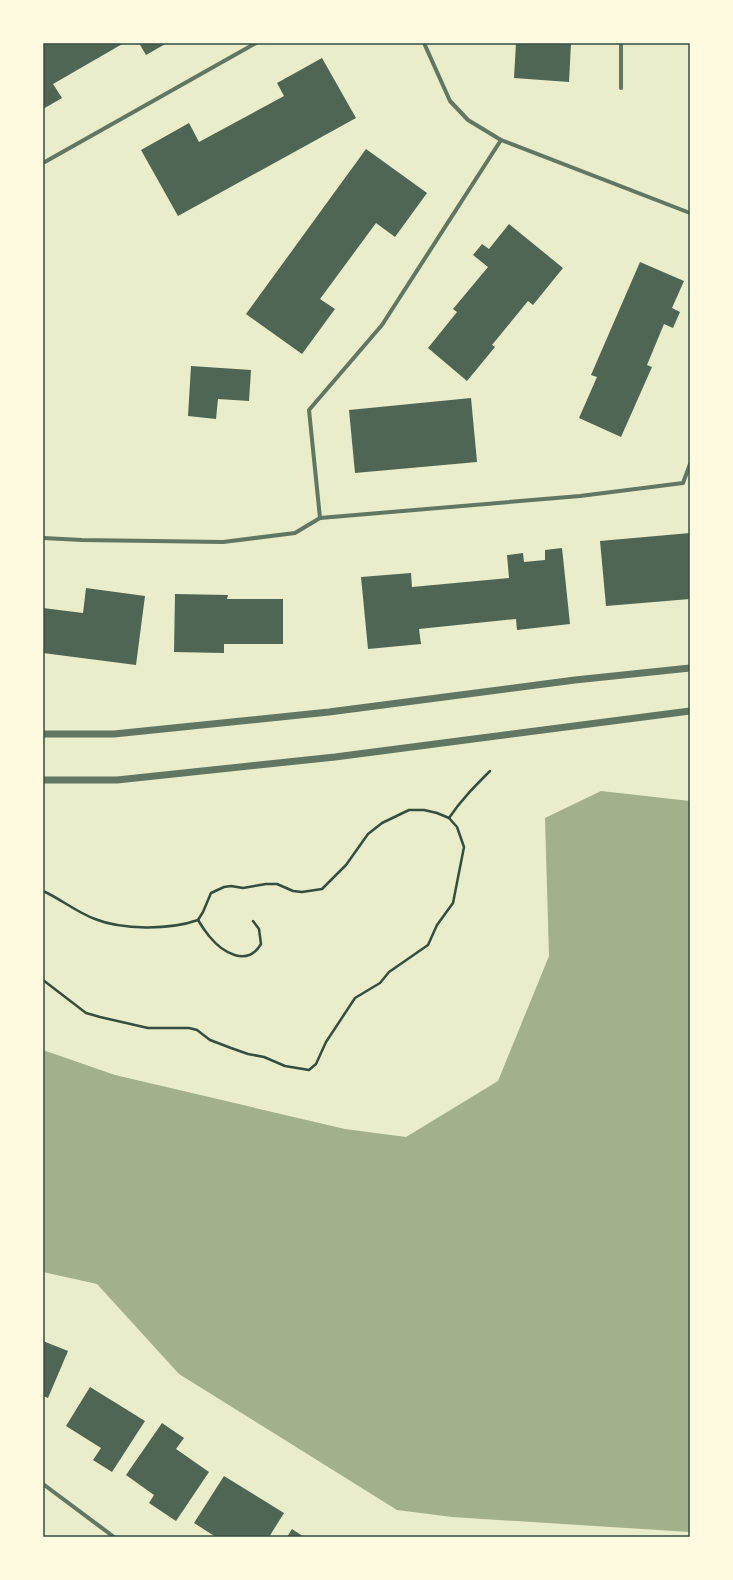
<svg xmlns="http://www.w3.org/2000/svg" width="733" height="1580" font-family="'DejaVu Sans',sans-serif">
<rect width="100%" height="100%" fill="#e9edc9"/>
<path fill="#a3b18a" d="M601 791 690 801V1532L452 1517 397 1510 179 1374 97 1284 43 1272V1050L115 1075 345 1129 406 1137 498 1081 549 956 545 818Z"/>
<g fill="#4f6655">
<path d="M43 43H124L53 84 62 98 43 109Z"/>
<path d="M139 43H167L146 55Z"/>
<path d="M516 43H571L569 82 514 78Z"/>
<path d="M322 58 356 118 178 216 141 150 189 123 199 142 284 96 277 83Z"/>
<path d="M366 149 427 193 395 237 376 223 320 299 335 309 302 354 246 314Z"/>
<path d="M509 224 563 268 533 305 528 301 492 345 495 347 467 381 428 348 457 312 453 309 488 267 473 255 482 244 489 249Z"/>
<path d="M640 262 684 281 672 308 680 312 673 328 664 324 647 365 652 367 621 437 579 418 597 377 591 375Z"/>
<path d="M191 366 251 370 249 401 218 399 216 419 188 416Z"/>
<path d="M471 398 477 462 355 473 349 410Z"/>
<path d="M690 533V599L606 606 600 541Z"/>
<path d="M562 548 570 624 517 630 516 619 419 629 421 644 368 649 361 577 411 573 412 587 509 578 507 555 523 553 524 562 545 560V550Z"/>
<path d="M86 588 145 596 136 665 43 653V608L83 613Z"/>
<path d="M175 594 228 595 227 599H283V644H224V653L174 652Z"/>
<path d="M43 1341 68 1351 48 1398 43 1396Z"/>
<path d="M90 1387 145 1421 112 1472 93 1460 101 1448 66 1426Z"/>
<path d="M162 1423 184 1438 176 1449 209 1472 176 1521 149 1503 154 1495 126 1475Z"/>
<path d="M224 1476 284 1513 269 1537H216L194 1523Z"/>
<path d="M292 1529 304 1537H287Z"/>
</g>
<g fill="none" stroke-linecap="round" stroke-linejoin="round">
<g stroke="#344e41" stroke-width="2.5">
<path d="M449 818C461 800 475 786 490 771"/>
<path d="M43 891C61 899 76 912 95 919 122 930 170 930 198 920L203 912 211 893 224 887 231 886 243 888 266 884H277L293 891 302 892 322 889 346 865 368 834 382 823 409 810H424L437 813 449 818 457 827 464 847 453 903 437 925 428 945 389 972 380 983 355 998 326 1042 316 1064 309 1070 285 1066 264 1057 248 1054 231 1048 210 1040 197 1030 189 1028H148L100 1017 86 1013 43 980"/>
<path d="M198 920C201 925 205 931 209 936 222 952 247 968 261 944L259 929 253 921"/>
</g>
<g stroke="#617663" stroke-width="4">
<path d="M424 43 450 101 468 120 501 140 690 213"/>
<path d="M621 88V43"/>
<path d="M43 163 256 43"/>
<path d="M320 518 309 410 382 325 501 140"/>
<path d="M43 538 82 540 223 542 295 533 320 518 580 496 683 483 690 464"/>
<path d="M43 1484 114 1537"/>
</g>
<g stroke="#617663" stroke-width="7">
<path d="M43 734H114L329 712 575 680 690 668"/>
<path d="M43 780H117L335 757 690 711"/>
</g>
</g>
<rect width="733" height="1580" fill="none" stroke="#fefae0" stroke-width="88"/>
<rect x="44" y="44" width="645" height="1492" fill="none" stroke="#344e41" stroke-width="1.5"/>
</svg>
